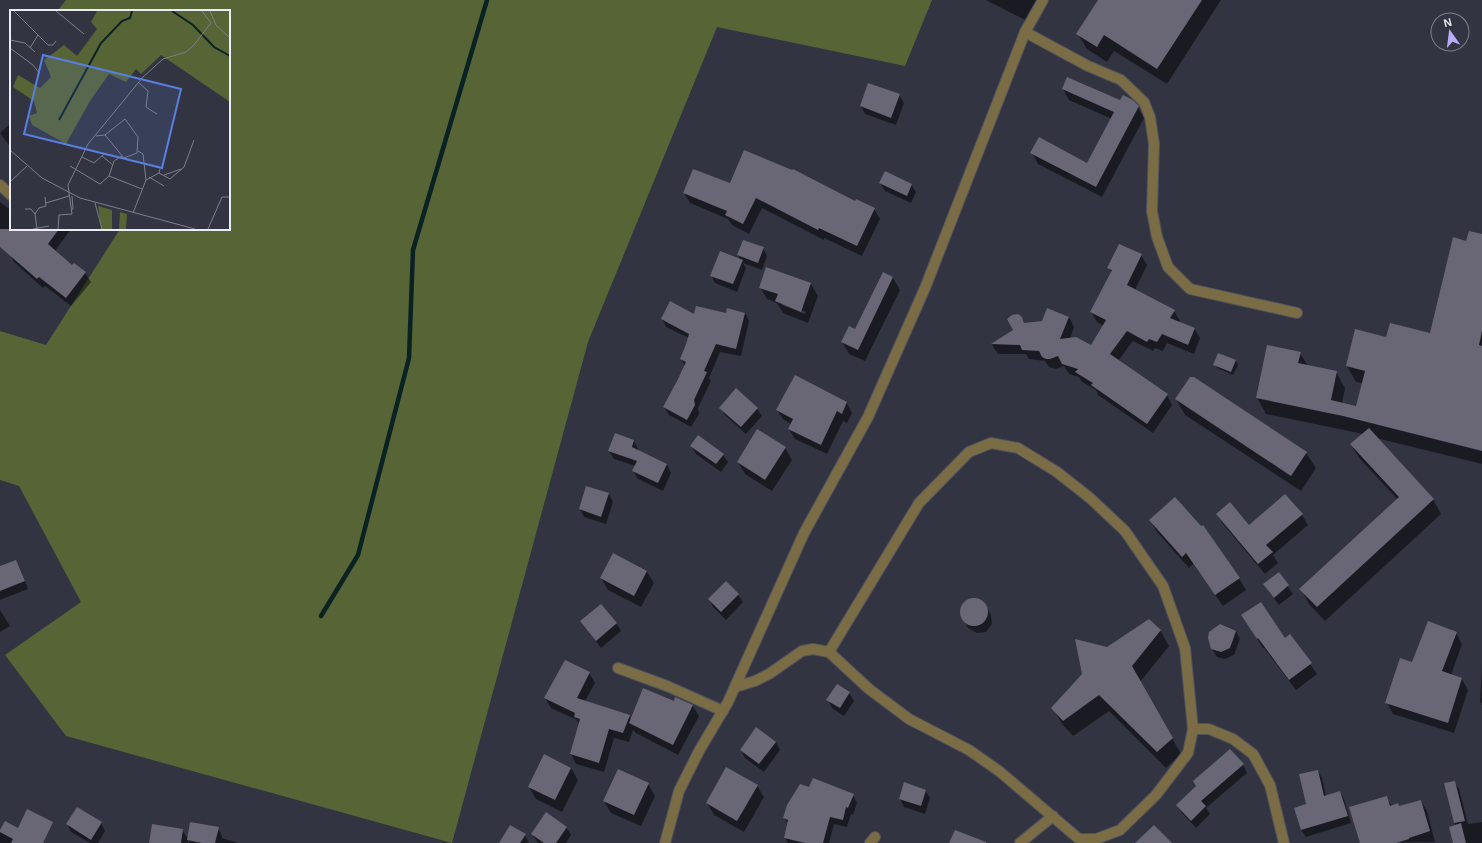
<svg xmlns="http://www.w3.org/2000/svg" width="1482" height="843" font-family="Arial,sans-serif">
<rect width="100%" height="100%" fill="#323441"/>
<path fill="#566436" d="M66 0H932L905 66 717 27 588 342 452 843 66 736 5 655 81 602 19 486 0 480V331L46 345 120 229H229V11H57Z"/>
<g fill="#0007" fill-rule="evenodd">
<path d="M986 0H1037L1027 21Z"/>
<path d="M1099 0H1221L1167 84 1114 51 1107 62 1087 49 1078 34Z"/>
<path d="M1068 78 1121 101 1138 107 1144 118 1102 197 1038 164 1032 153 1088 164 1112 119 1069 100 1063 89Z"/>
<path d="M899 95 904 103 896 125 865 114 861 106Z"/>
<path d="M11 123V148L0 133Z"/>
<path d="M880 183 911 184 916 192 911 203 885 191Z"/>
<path d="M684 193 855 203 874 209 880 219 862 256 824 238V240L762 208 749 234 732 225 728 219 690 203Z"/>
<path d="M0 202 11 210V229H71L55 251 72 266 85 273 91 282 71 306 45 286 43 288 14 262 9 253 0 244Z"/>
<path d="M1482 235V464L1376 438 1433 499 1441 514 1325 621 1309 604 1301 589 1398 500 1360 459 1351 445 1363 434 1266 414 1257 398 1300 353 1308 366 1336 372 1345 388 1342 404 1357 407 1363 383 1356 382 1347 366 1387 338 1431 335 1467 242Z"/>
<path d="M763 248 767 256 762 270 743 263 746 268 737 292 715 283 711 275 741 260 738 255Z"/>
<path d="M1141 255 1147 265 1135 290 1174 311 1180 321 1179 322 1195 329 1200 338 1194 354 1167 343 1163 351 1155 348 1153 351 1133 341 1118 361 1167 395 1172 405 1153 433 1098 395 1096 390 1082 382 1079 377 1069 374 1064 366 1056 369 1052 368 1049 367 1045 361 1029 359 1026 354H998L992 345 1014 331 1021 317 1025 324 1069 317 1074 327 1070 339 1092 346 1104 326 1097 322 1091 312 1112 273 1109 268Z"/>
<path d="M767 268 811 284 818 296 808 323 783 313 777 303 767 299 760 287ZM782 303 806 312 805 314 782 305Z"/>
<path d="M883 274 893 278 900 290 865 361 849 354 842 342 856 330Z"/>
<path d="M745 313 749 321 741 356 720 352 709 378 711 381 698 408 699 414 691 427 669 415 664 407 685 366 681 359 689 338 666 327 662 319 695 315Z"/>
<path d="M1219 354 1236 361 1238 365 1233 375 1217 368 1215 365Z"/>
<path d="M1176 399 1306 453 1316 468 1301 491 1185 415Z"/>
<path d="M847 403 852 413 847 423 843 421 827 454 795 439 789 429 791 424 783 419 777 410Z"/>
<path d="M720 408 757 409 762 416 746 434 725 415Z"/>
<path d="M634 441 638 449 637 451 667 465 671 473 663 491 638 479 633 471 636 466 614 459 609 451Z"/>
<path d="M691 446 723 455 728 462 721 472 696 454Z"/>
<path d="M785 448 792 460 772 491 745 474 738 462Z"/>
<path d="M587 487 609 494 613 502 606 524 584 517 580 509Z"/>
<path d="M1285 495 1302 515 1308 525 1273 555 1278 563 1265 574 1223 524 1217 514 1249 526Z"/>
<path d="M1150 520 1201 528 1239 578 1246 590 1223 606 1193 564 1189 568 1157 532Z"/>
<path d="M613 554 647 572 654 583 641 607 608 590 601 578Z"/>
<path d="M0 567 20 569 28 589 0 600Z"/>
<path d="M1278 573 1293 594 1279 605 1264 585Z"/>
<path d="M726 582 738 595 743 602 726 620 713 607 709 599Z"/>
<path d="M970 600H979L986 606 991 615 992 624 986 632 977 633 968 628 964 620 961 611 962 606Z"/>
<path d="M601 605 617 624 621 631 601 648 581 621Z"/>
<path d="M0 610 10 626 0 632Z"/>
<path d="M1242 616 1284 640 1290 636 1317 674 1296 690 1264 648H1263Z"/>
<path d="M1160 630 1169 646 1140 682 1181 754 1166 768 1109 711 1073 736 1062 724 1053 708 1107 648Z"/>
<path d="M1236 631 1240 639 1234 655 1225 659 1217 657 1212 649Z"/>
<path d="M1456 633 1462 644 1451 675 1462 679 1468 690 1454 733 1393 714 1387 703 1413 663Z"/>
<path d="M1482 666V705L1480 701Z"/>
<path d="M589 673 595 683 585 701 629 716 631 720 674 702 676 698 693 706 699 716 678 755 636 733 633 730 629 742 614 738 604 772 576 764 571 754 579 725 577 720 551 708 545 698Z"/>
<path d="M849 693 854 701 844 716 832 708 828 700Z"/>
<path d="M776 742 780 750 764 772 745 758 741 750Z"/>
<path d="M1243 765 1247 773 1206 808 1210 814 1196 828 1182 813 1177 805 1197 787Z"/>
<path d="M571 768 578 780 562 812 536 799 529 787Z"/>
<path d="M1318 771 1322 778 1326 796 1340 792 1344 799 1351 823 1306 837 1301 830Z"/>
<path d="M1454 782 1459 789 1468 824 1482 822V843H1454L1455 826 1445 784Z"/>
<path d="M648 784 655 796 641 826 611 813 604 801Z"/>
<path d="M757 786 764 797 744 832 714 815 707 803Z"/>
<path d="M810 788 853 795 857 803 853 815 851 814 847 827 834 824 829 843H788L785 838 788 824 784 818Z"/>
<path d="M926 791 930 798 925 814 904 807 900 799Z"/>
<path d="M1386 797 1392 806 1399 807 1421 801 1427 811 1435 842 1361 843Z"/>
<path d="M101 823 105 831 98 843H90L71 832 67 824Z"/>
<path d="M566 827 571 835 566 843H538L532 834Z"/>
<path d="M218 828 222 836V838L238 843H190L188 841V843H150L182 830 188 839Z"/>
<path d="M0 832 24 843H0Z"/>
<path d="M525 835 529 843H500Z"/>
</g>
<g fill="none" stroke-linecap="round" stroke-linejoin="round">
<path stroke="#0b2223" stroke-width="4.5" d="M321 616 358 555 409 358 413 250 487 0"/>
</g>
<g fill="#696675">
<path d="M1098 0H1202L1157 69 1104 35 1097 47 1076 34Z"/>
<path d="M1067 77 1120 100 1123 95 1133 100 1139 106 1096 187 1030 153 1039 137 1087 163 1114 112 1062 89Z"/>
<path d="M868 83 900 94 891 118 860 106Z"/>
<path d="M744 150 792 170 793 169 855 201 856 199 875 208 857 246 819 228 818 230 756 198 743 224 725 215 727 211 683 193 693 169 730 183Z"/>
<path d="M885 171 912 184 907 196 879 183Z"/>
<path d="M0 229H59L48 244 72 265 74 263 86 272 66 298 39 277 37 279 0 247Z"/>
<path d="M1469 231 1482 234V331L1479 345 1482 346V451L1343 416 1256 398 1267 345 1301 352 1298 363 1337 371 1331 400 1356 406 1365 371 1346 366 1355 329 1386 337 1390 323 1430 333 1453 237 1466 241Z"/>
<path d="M743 240 764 247 758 263 737 255Z"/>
<path d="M1119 244 1142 254 1127 285 1175 310 1170 318 1195 328 1188 345 1162 334 1157 342 1149 339 1147 342 1127 331 1110 354 1168 394 1147 424 1091 385 1093 383 1075 372 1078 369 1062 364 1058 356 1050 359H1046L1042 357 1039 351 1022 350 1020 345 991 344 1013 330 1007 319 1012 315 1018 314 1022 317 1024 323 1042 321 1047 308 1069 317 1060 339 1076 337 1091 345 1106 320 1090 312 1112 270 1107 268Z"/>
<path d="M720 251 743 260 733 284 710 276Z"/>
<path d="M766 267 811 283 801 312 775 301 778 294 759 288Z"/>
<path d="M883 272 893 277 858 350 841 342 849 326 855 329Z"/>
<path d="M670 301 694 314 696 306 726 313 727 308 745 313 736 349 716 344 704 371 707 372 694 400 695 405 687 420 663 407 677 381 686 362 680 359 686 344 689 334 661 319Z"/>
<path d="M1218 353 1236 360 1231 372 1213 365Z"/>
<path d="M795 375 847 402 842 414 837 411 821 445 788 429 793 419 776 410Z"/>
<path d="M1190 377H1194L1307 452 1291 476 1175 399Z"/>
<path d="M736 388 758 408 741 427 719 408Z"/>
<path d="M1369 428 1434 499 1317 607 1299 589 1399 497 1350 444Z"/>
<path d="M757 429 786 447 765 480 737 462Z"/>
<path d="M615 433 634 440 632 447 667 464 658 483 632 471 637 461 608 451Z"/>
<path d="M698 435 724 454 716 464 690 446Z"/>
<path d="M586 486 609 493 601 517 579 509Z"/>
<path d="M1285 494 1303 514 1266 545 1273 552 1258 564 1216 514 1230 502 1249 525Z"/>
<path d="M1175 497 1201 526 1203 525 1240 578 1215 595 1186 553 1182 557 1149 520Z"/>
<path d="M613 553 647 571 634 596 600 578Z"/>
<path d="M16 560 25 581 0 591V566Z"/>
<path d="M1279 572 1289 585 1274 598 1263 584Z"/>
<path d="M726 581 739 594 721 612 708 599Z"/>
<circle cx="974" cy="612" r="14"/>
<path d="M1261 602 1285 638 1290 634 1312 663 1289 680 1258 638 1257 639 1241 615Z"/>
<path d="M601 604 617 623 596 641 580 621Z"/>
<path d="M1149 619 1161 630 1132 666 1173 738 1157 752 1099 695 1063 721 1051 708 1082 674 1075 639 1107 647Z"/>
<path d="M1428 621 1457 632 1442 671 1462 678 1448 723 1385 703 1400 658 1412 662Z"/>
<path d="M1220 624 1236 631 1230 648 1221 652 1211 649 1208 638 1209 632Z"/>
<path d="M565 660 590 672 577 698 630 715 623 733 609 729 599 763 570 754 580 719 574 717 575 713 544 698Z"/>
<path d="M837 684 850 692 840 708 826 700Z"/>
<path d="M643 688 674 701 675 697 693 705 673 745 629 723Z"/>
<path d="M756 727 776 742 759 764 740 750Z"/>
<path d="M1230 749 1244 764 1201 801 1206 806 1191 821 1176 805 1196 786 1193 781Z"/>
<path d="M544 754 571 768 555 800 528 787Z"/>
<path d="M726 767 758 785 737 821 706 803Z"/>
<path d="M618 769 649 783 634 815 603 801Z"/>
<path d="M1318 770 1324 796 1340 791 1348 816 1301 830 1294 808 1306 804 1299 774Z"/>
<path d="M813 778 854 794 848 808 846 807 843 820 830 817 823 843H805L784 838 788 820 783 818 787 805 800 784 809 787Z"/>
<path d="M1455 781 1465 821 1454 823 1444 783Z"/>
<path d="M904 782 926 790 921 806 899 799Z"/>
<path d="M1387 796 1390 806 1398 803 1399 806 1421 800 1430 831 1409 838V839L1396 843H1360L1349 807Z"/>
<path d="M77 807 102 822 91 840 66 824Z"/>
<path d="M27 809 53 822 43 843H11L13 839 0 832V830L5 821 18 828Z"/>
<path d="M546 812 567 827 556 843H544L531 834Z"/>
<path d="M190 822 219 827 215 843H202L187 840Z"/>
<path d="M1461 823 1466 843H1453L1449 827Z"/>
<path d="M152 824 183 829 181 843H149Z"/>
<path d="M510 825 526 834 520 843H499Z"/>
<path d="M1154 825 1172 843H1135Z"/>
<path d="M955 830 986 842V843H949Z"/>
</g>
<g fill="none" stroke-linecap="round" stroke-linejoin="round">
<g stroke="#50525e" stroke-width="12">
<g id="minor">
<path d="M1025 32 1088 66 1121 80 1144 102 1150 117 1154 144 1152 211 1157 237 1168 267 1190 289 1297 313"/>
<path d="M0 185 11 195"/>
<path d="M618 668 667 686 723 711"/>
<path d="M735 687 755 681 769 674 802 651 813 649 829 652 869 689 909 719 969 750 999 771 1079 839H1096L1120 830 1156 795 1188 753 1193 729 1185 648 1163 586 1125 531 1090 498 1057 472 1018 448 991 443 969 452 919 503 829 652"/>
<path d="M1193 729H1209L1233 739 1253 754 1270 785 1284 843"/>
<path d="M665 843 679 791 699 751 728 702 804 533 868 417 925 288 1025 32 1043 0"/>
<path d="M870 843 875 837"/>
<path d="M1020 843 1053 816"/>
</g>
</g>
<use href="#minor" stroke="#7a6c44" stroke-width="10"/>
</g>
<g transform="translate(10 10)">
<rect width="220" height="220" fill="#323441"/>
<path d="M87 1H220V92L151 45 131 64 126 59 116 72 99 64 80 91 56 134 22 115 19 106 27 103 24 91 3 77 8 65 30 78 41 67 34 50 54 35 67 46 87 19 81 12ZM88 196 102 200V219H91ZM110 202 117 204 116 219H109Z" fill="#566436"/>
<path fill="none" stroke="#0b2223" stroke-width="2" d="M162 1 183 15 204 37 220 46M49 110 91 33 112 11 120 8 122 1"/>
<path fill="none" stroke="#7c7e89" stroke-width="1" d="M4 1 38 35H43L46 31M46 1 74 24M200 1 206 15 219 27M0 30 15 33 25 42M0 38 23 55 30 64M20 38 28 25M128 72 138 81 136 97 147 104M86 126 95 125 115 109 128 127 127 143 114 148 95 125M0 140 32 168 70 188 185 219M128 141 133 144 136 170M92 146 103 155M72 147 84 153 95 143M60 156 90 174 99 166M149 163 160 169 174 157 184 130M154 165 171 159M99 166 132 179M99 166 104 151 112 146M139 167 154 176M0 172 17 156M36 193 59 186M85 193 92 219M15 199H21L25 204M61 200 63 199 62 186M123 203 136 170 149 163 150 159M23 219 39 216M27 219 25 204 29 198 36 196 35 187M48 219 49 205 62 204 58 175 78 134 133 67 153 49 176 42 183 36 201 13 192 1M198 219 212 187H220"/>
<path fill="#5b7ee1" fill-opacity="0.15" stroke="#5b7ee1" stroke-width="2" d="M33 45 171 79 152 158 14 124Z"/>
<rect width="220" height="220" fill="none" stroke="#ebedf5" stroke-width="2"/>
</g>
<g transform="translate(1450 32) rotate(346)"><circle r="19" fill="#323441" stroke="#7c7e89"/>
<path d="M0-3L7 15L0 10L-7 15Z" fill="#b8abf7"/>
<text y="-6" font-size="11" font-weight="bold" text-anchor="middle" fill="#ebedf5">N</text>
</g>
</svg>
